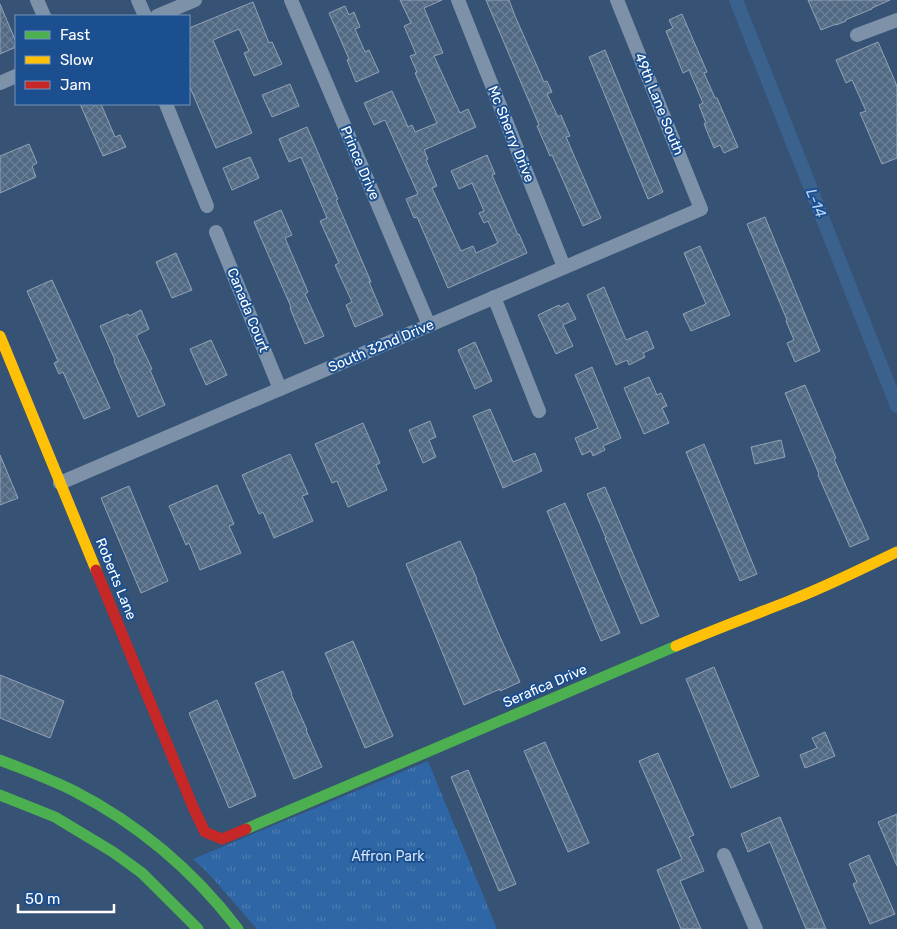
<svg xmlns="http://www.w3.org/2000/svg" width="897" height="929" font-family="Rubik,sans-serif">
<defs>
<pattern id="park-tufts" width="24" height="20" patternUnits="userSpaceOnUse" patternTransform="scale(1.25)"><rect width="24" height="20" fill="#2f66a5"/><path d="M3 7l-1-3M5 7V3M7 7l1-3M15 17l-1-3M17 17v-4M19 17l1-3" fill="none" stroke="#4e7db2"/></pattern>
<pattern id="building-cross-hatch" width="8" height="8" patternUnits="userSpaceOnUse" patternTransform="scale(1.25)"><rect width="8" height="8" fill="#526984"/><path d="M0 0l8 8M0 8l8-8" fill="none" stroke="#6c8096"/></pattern>
</defs>
<rect width="100%" height="100%" fill="#365274"/>
<path fill="url(#park-tufts)" d="M428 761 497 929H257L208 873 193 859Z"/>
<g fill="none" stroke-linecap="round" stroke-linejoin="round">
<path stroke="#3b618d" stroke-width="14" d="M736 0 897 406"/>
</g>
<g fill="url(#building-cross-hatch)" stroke="#92a2b6">
<path d="M400 0H442L424 8 443 53 434 56 460 113 468 109 476 127 424 150 428 159 426 160 437 186 432 188 461 251 473 246 476 253 498 243 488 221 484 223 479 213 484 211 472 183 459 189 451 171 487 155 495 174 492 175 518 235 519 234 527 253 448 288 417 217 414 218 406 199 418 194 385 120 374 125 364 103 392 91 408 127 412 125 415 132 437 123 415 73 417 72 410 56 416 54 404 26 411 23Z"/>
<path d="M486 0H509L515 16 544 82 547 81 552 92 547 94 558 117 561 115 570 136 566 137 601 218 583 226 552 155 550 156 537 126 539 125Z"/>
<path d="M808 0H890L872 8V9L845 20 846 21 836 25V24L821 30Z"/>
<path d="M253 2 269 43 272 42 282 64 254 76 244 53 249 51 239 29 213 40 252 133 216 148 189 85V28Z"/>
<path d="M0 4 16 42V47L0 54Z"/>
<path d="M345 6 349 15 354 12 360 27 355 29 365 52 369 50 379 72 356 82 347 60 349 59 329 13Z"/>
<path d="M682 14 707 72 704 73 715 98H717L738 147 724 153 720 145 714 148 704 124 706 123 699 105 703 103 689 70 683 73 666 31 673 28 669 20Z"/>
<path d="M878 42 897 86V158L882 164 860 113 866 111 852 80 846 83 836 60Z"/>
<path d="M605 50 663 192 648 199 589 57Z"/>
<path d="M290 84 299 106 272 117 262 95Z"/>
<path d="M80 104H101L115 137 120 135 126 147 103 156Z"/>
<path d="M307 127 338 199 336 200 371 282H369L383 315 355 327 346 305 352 302 335 265 339 263 320 221 327 218 301 157 289 162 279 139Z"/>
<path d="M29 144 37 163 32 166 36 177 0 193V156Z"/>
<path d="M250 157 259 178 232 190 223 168Z"/>
<path d="M281 210 292 235 285 238 308 292 305 294 324 336 305 344 290 308 291 307 254 222Z"/>
<path d="M765 217 820 351 795 362 787 343 794 340 786 321 787 320 747 224Z"/>
<path d="M700 246 730 315 691 331 683 314 706 304 684 253Z"/>
<path d="M176 253 192 290 172 298 156 262Z"/>
<path d="M52 280 110 408 84 419 63 372 59 374 54 363 58 361 27 291Z"/>
<path d="M604 287 626 340 647 331 654 348 643 353 645 357 629 365 627 360 616 365 587 295Z"/>
<path d="M568 303 576 319 563 325 573 346 556 354 538 315 559 305 560 307Z"/>
<path d="M141 310 149 329 137 335V337L152 369 150 370 165 405 138 417 114 361 115 360 100 326 128 314 129 316Z"/>
<path d="M211 340 227 375 206 385 190 349Z"/>
<path d="M475 342 492 381 475 389 458 350Z"/>
<path d="M592 367 621 438 603 446 605 450 593 456 591 451 582 455 575 438 598 428 575 375Z"/>
<path d="M649 377 657 395 661 393 667 406 662 408 669 423 644 434 624 388Z"/>
<path d="M805 385 836 458 834 459 869 539 850 547 818 475 819 474 785 393Z"/>
<path d="M490 409 513 462 535 453 542 471 503 488 473 416Z"/>
<path d="M430 421 436 437 429 440 436 457 423 463 409 430Z"/>
<path d="M363 423 380 463 376 465 387 490 348 507 337 481 332 483 315 444Z"/>
<path d="M781 440 785 457 755 464 751 447Z"/>
<path d="M704 444 757 574 740 581 686 452Z"/>
<path d="M290 454 308 494 302 496 313 521 274 538 263 512 259 514 242 475Z"/>
<path d="M0 455 18 498 0 505Z"/>
<path d="M217 485 234 524 229 526 241 553 200 570 189 543 186 545 169 506Z"/>
<path d="M129 486 168 581 141 593 101 498Z"/>
<path d="M605 487 659 616 641 624 605 538H606L587 494Z"/>
<path d="M565 503 620 633 601 641 547 511Z"/>
<path d="M460 541 477 579H476L497 630 520 682 500 691V689L464 705 406 564Z"/>
<path d="M353 641 393 736 365 748 325 653Z"/>
<path d="M714 667 759 776 731 788 686 679Z"/>
<path d="M283 671 292 694H291L307 730H306L322 767 294 779 255 683Z"/>
<path d="M0 675 64 701 50 738 0 718Z"/>
<path d="M217 700 256 796 229 808 189 713Z"/>
<path d="M825 732 835 756 805 768 800 755 817 748 812 738Z"/>
<path d="M545 742 589 843 568 852 524 751Z"/>
<path d="M658 753 694 835 689 837 704 871 680 881 701 929H681L657 870 682 859 639 761Z"/>
<path d="M468 770 516 884 499 891 451 777Z"/>
<path d="M897 814V866L878 822Z"/>
<path d="M780 817 806 881 826 929H806L770 842 748 852 741 834Z"/>
<path d="M869 855 895 914 870 924 853 884 857 882 849 864Z"/>
</g>
<g fill="none" stroke-linecap="round" stroke-linejoin="round">
<g stroke="#7d92a8" stroke-width="14">
<path d="M37 0 44 16"/>
<path d="M138 0 145 16"/>
<path d="M291 0 429 325"/>
<path d="M458 0 564 267"/>
<path d="M157 16 195 0"/>
<path d="M857 35 897 20"/>
<path d="M0 83 16 76"/>
<path d="M166 104 207 206"/>
<path d="M216 232 280 389"/>
<path d="M494 297 539 411"/>
<path d="M60 483 701 209 617 0"/>
<path d="M724 855 756 929"/>
</g>
<g stroke="#4caf50" stroke-width="11">
<path d="M0 760C25 770 50 779 74 791 140 825 193 870 238 929"/>
<path d="M0 795 55 817 113 852 142 873 198 929"/>
<path d="M246 829 676 646"/>
</g>
<g stroke="#ffc107" stroke-width="11">
<path d="M0 336 96 570"/>
<path d="M676 646C713 630 751 616 789 601 826 587 861 569 897 552"/>
</g>
<path stroke="#c62828" stroke-width="11" d="M96 570 193 807 205 832 222 839 246 829"/>
</g>
<g text-anchor="middle" dominant-baseline="central" stroke-width="4" stroke-linejoin="round" paint-order="stroke">
<g font-size="14" fill="#fff" stroke="#1b4f8f">
<text transform="translate(659 104) rotate(68)">49th Lane South</text>
<text transform="translate(511 134) rotate(68)">Mc Sherry Drive</text>
<text transform="translate(360 163) rotate(67)">Prince Drive</text>
<text transform="translate(248 310) rotate(68)">Canada Court</text>
<text transform="translate(381 346) rotate(-23)">South 32nd Drive</text>
<text transform="translate(116 579) rotate(68)">Roberts Lane</text>
<text transform="translate(545 686) rotate(-23)">Serafica Drive</text>
</g>
<g font-size="14" fill="#cfe3fa" stroke="#1b4f8f">
<text x="388" y="856">Affron Park</text>
</g>
<g font-size="15" font-style="italic" fill="#b5d3f5" stroke="#1b4f8f">
<text transform="translate(816 203) rotate(68)">L-14</text>
</g>
</g>
<rect x="15" y="15" width="175" height="90" fill="#1b4f8f" stroke="#7695bc"/>
<rect x="25" y="31" width="25" height="8" fill="#4caf50" stroke="#7695bc"/>
<text x="60" y="40" font-size="15" fill="#ffffff">Fast</text>
<rect x="25" y="56" width="25" height="8" fill="#ffc107" stroke="#7695bc"/>
<text x="60" y="65" font-size="15" fill="#ffffff">Slow</text>
<rect x="25" y="81" width="25" height="8" fill="#c62828" stroke="#7695bc"/>
<text x="60" y="90" font-size="15" fill="#ffffff">Jam</text>
<path d="M18 904v8h96v-8" fill="none" stroke="#ffffff" stroke-width="2.5"/>
<text x="25" y="904" font-size="15" fill="#ffffff" stroke="#1b4f8f" stroke-width="4" paint-order="stroke">50 m</text>
</svg>
